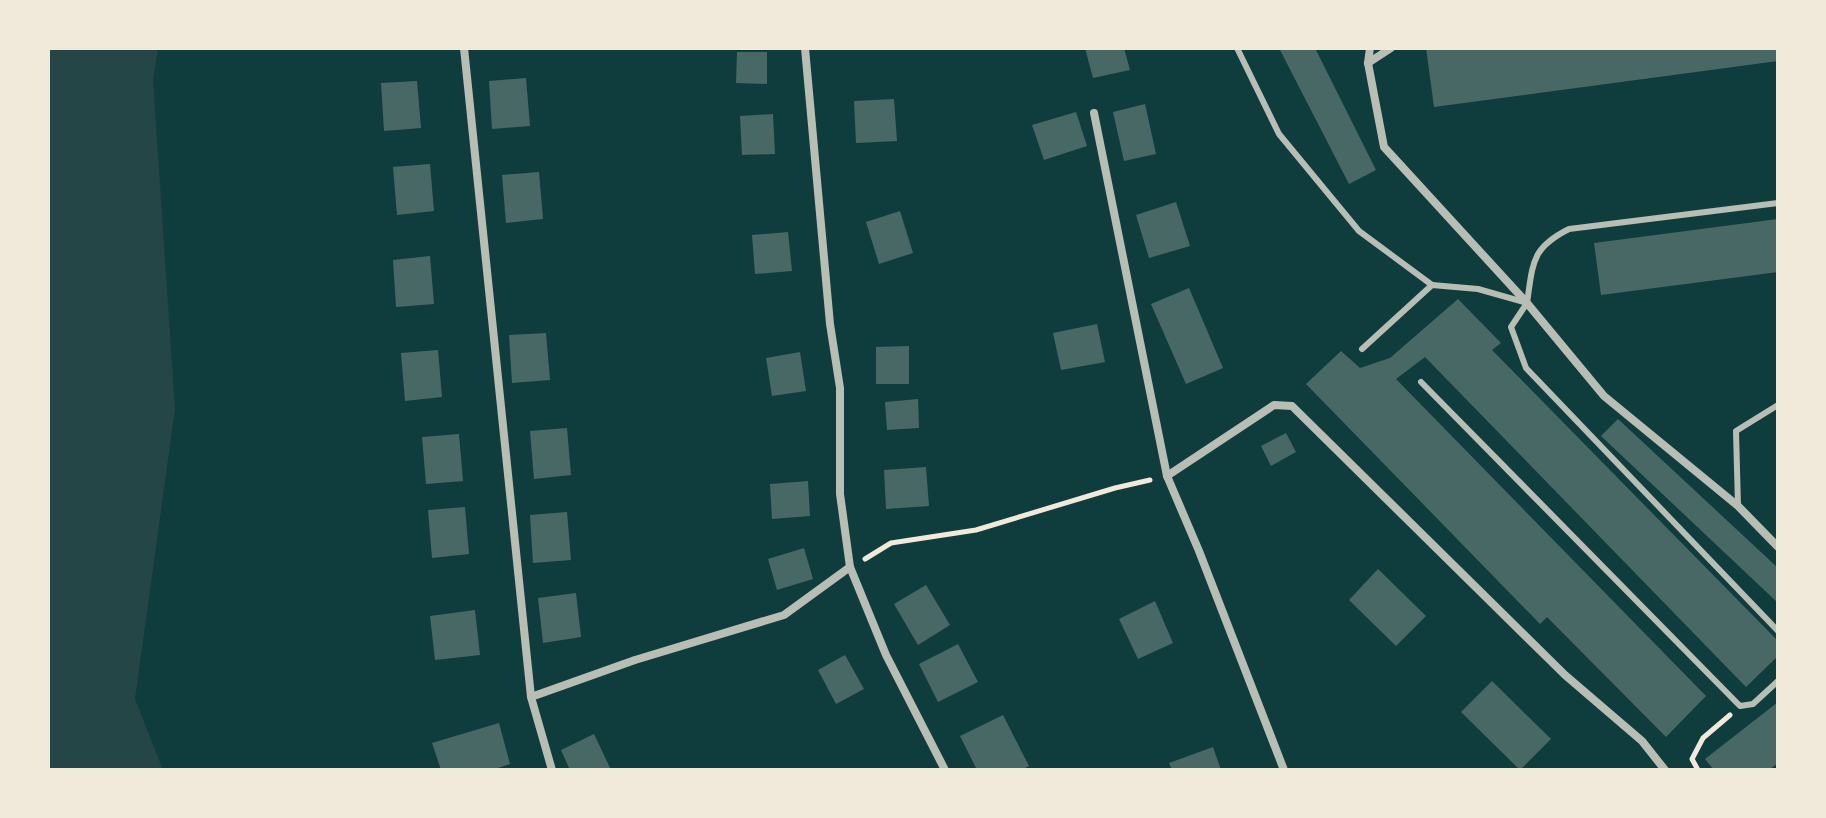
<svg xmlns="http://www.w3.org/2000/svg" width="1826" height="818" font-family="Commissioner,sans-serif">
<rect width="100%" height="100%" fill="#0f3d3e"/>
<path fill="#244646" d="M48 48H158L153 80 175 409 135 699 163 770H48Z"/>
<g fill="#486865">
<path d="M1085 48H1124L1130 70 1093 78Z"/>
<path d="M1279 48H1315L1376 170 1349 184Z"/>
<path d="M1426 48H1778V61L1434 107Z"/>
<path d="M737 52H767V84L736 83Z"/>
<path d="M526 78 530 126 492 129 489 81Z"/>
<path d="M417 81 421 128 384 131 381 83Z"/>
<path d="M894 99 897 141 856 143 854 101Z"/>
<path d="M1145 104 1156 154 1124 161 1113 112Z"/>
<path d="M1076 112 1087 146 1044 160 1032 125Z"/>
<path d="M773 114 775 154 742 155 740 116Z"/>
<path d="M430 164 434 211 397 215 393 167Z"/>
<path d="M539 172 543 219 506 223 502 175Z"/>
<path d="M1176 202 1190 246 1149 258 1136 215Z"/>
<path d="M900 211 913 253 879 264 866 222Z"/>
<path d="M1778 219V272L1601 295 1594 243Z"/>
<path d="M788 232 792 271 755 274 752 235Z"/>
<path d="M430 256 434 304 396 307 393 260Z"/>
<path d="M1189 288 1223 368 1186 384 1151 304Z"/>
<path d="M1458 299 1501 343 1492 350 1778 641V656L1746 687 1425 357 1396 379 1706 696 1666 737 1547 617 1540 624 1306 384 1341 351 1360 368 1390 358Z"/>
<path d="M1097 324 1105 362 1061 370 1053 333Z"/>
<path d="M546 333 550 380 512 383 509 335Z"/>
<path d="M909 346V384H876V347Z"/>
<path d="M438 350 442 397 405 401 401 353Z"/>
<path d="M800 352 806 391 772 396 766 358Z"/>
<path d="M918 399 919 428 887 430 885 402Z"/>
<path d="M1618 419 1778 568V603L1601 436Z"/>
<path d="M567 428 571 475 534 479 530 431Z"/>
<path d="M1286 433 1296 452 1271 466 1261 446Z"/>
<path d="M459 434 463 481 426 484 422 437Z"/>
<path d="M926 467 929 506 886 509 884 470Z"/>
<path d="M808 481 810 516 772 519 770 484Z"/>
<path d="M465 507 469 554 432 558 428 510Z"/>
<path d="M567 512 571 560 533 563 530 515Z"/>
<path d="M804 548 813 579 777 590 768 559Z"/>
<path d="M1378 569 1426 616 1396 646 1349 600Z"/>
<path d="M926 585 950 625 918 645 894 604Z"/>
<path d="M576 593 581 637 543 643 538 598Z"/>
<path d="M1155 601 1173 643 1138 659 1119 619Z"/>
<path d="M475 610 480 655 435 660 430 616Z"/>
<path d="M958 644 978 682 938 702 919 664Z"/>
<path d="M845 655 864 689 836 704 818 670Z"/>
<path d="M1492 681 1551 739 1520 770 1461 712Z"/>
<path d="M1778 702V763L1769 770H1714L1705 759Z"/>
<path d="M1003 715 1029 766 1021 770H977L960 736Z"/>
<path d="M499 723 510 764 492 770H441L432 743Z"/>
<path d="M594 734 611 770H570L561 750Z"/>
<path d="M1213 747 1221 770H1172L1169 763Z"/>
</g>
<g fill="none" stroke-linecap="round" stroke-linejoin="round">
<g stroke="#f1e9da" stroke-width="5">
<path d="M865 559 891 543 976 530 1115 488 1150 480"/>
<path d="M1698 770 1692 759 1703 738 1730 715"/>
</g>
<g stroke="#b8beb3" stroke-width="6">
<path d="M1237 48 1279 134 1359 231 1432 285"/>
<path d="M1527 303C1533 263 1531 248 1569 229L1778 203"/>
<path d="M1362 349 1432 285 1478 289 1527 303 1511 327 1526 368 1778 631"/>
<path d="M1421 382 1740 706 1753 704 1778 681"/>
<path d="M1738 506 1736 431 1778 405"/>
</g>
<g stroke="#b8beb3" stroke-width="8">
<path d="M464 48 531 697 552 770"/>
<path d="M805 48 830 324 840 388V494L850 567 886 655 945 770"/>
<path d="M1370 48 1368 63 1384 147 1527 303 1604 396 1738 506 1778 547"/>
<path d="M1368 63 1391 48"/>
<path d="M1094 113 1167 476 1199 551 1284 770"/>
<path d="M1167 476 1274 405 1292 406 1565 675 1642 741 1665 770"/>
<path d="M531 697 635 660 784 615 850 567"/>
</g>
</g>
<rect width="1826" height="818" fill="none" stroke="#f1e9da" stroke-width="100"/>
</svg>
